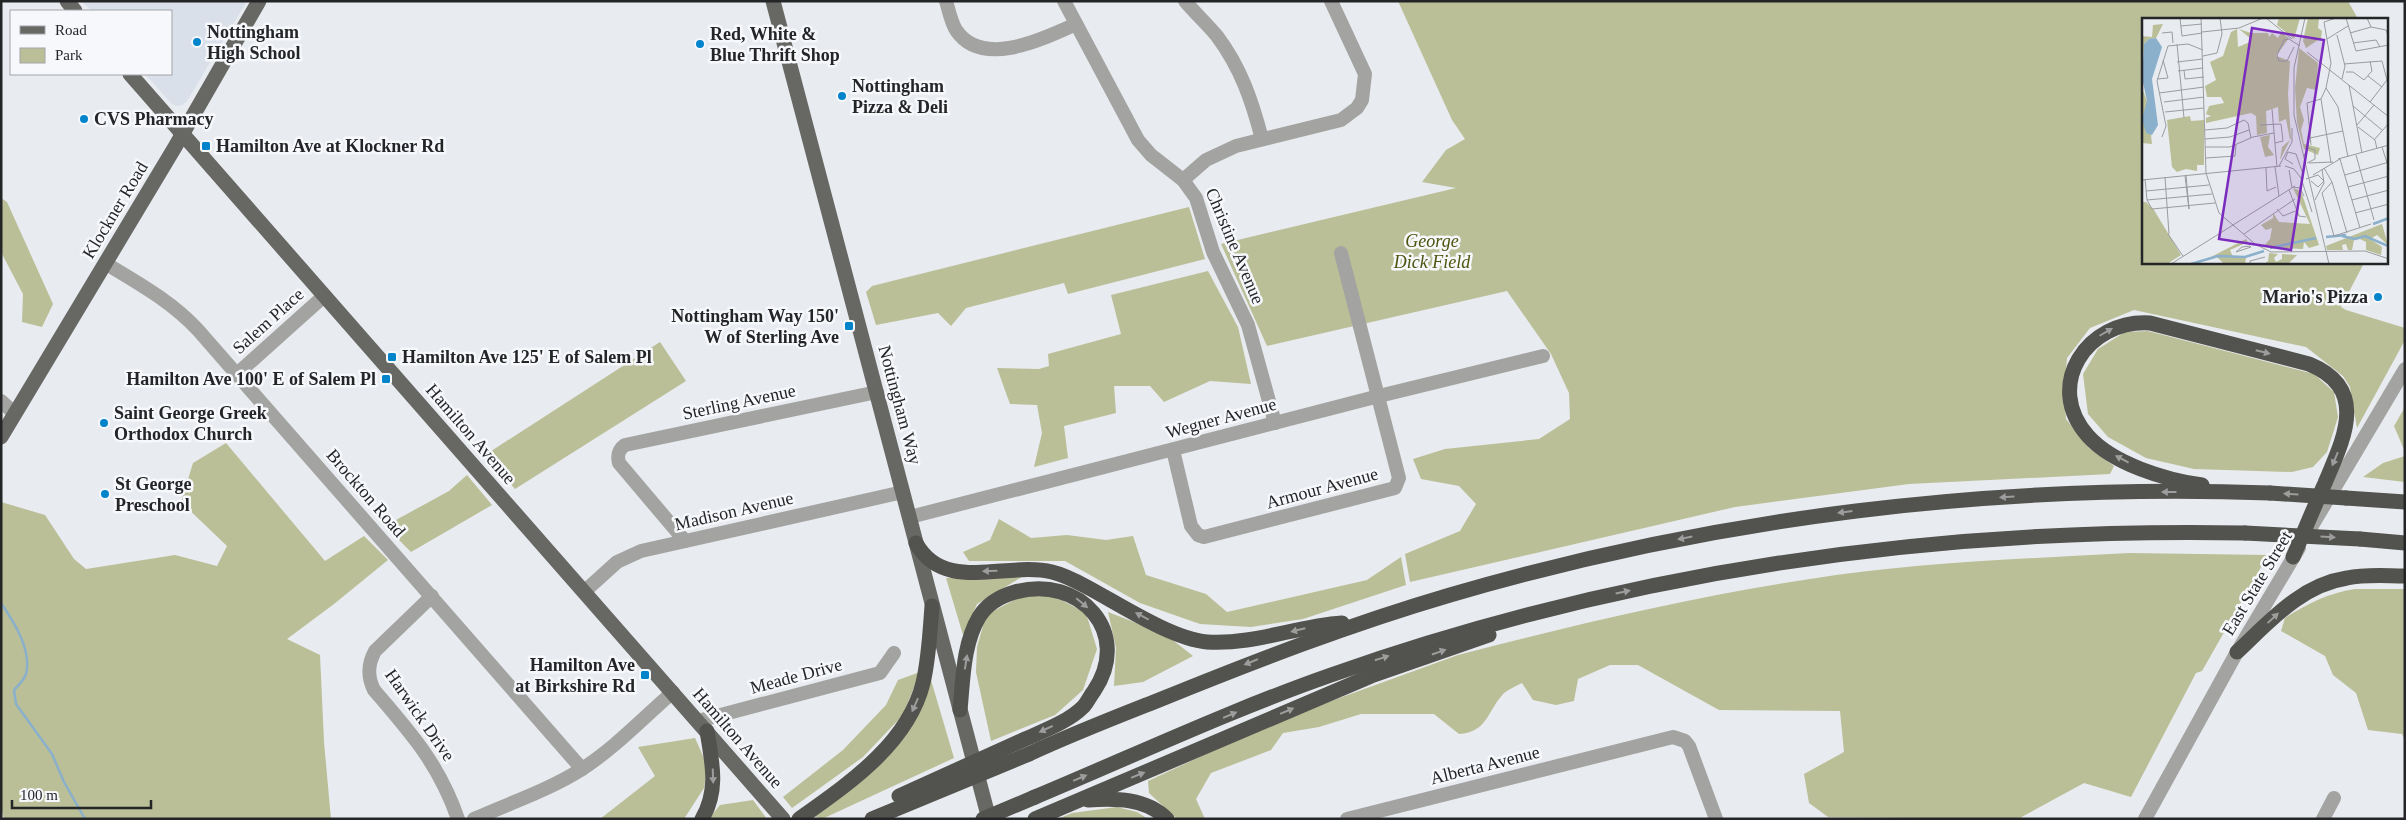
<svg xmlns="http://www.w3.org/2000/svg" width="2406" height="820" font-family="Georgia,serif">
<rect width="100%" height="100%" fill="#e8ebef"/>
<path fill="#d9e0ea" d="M82 1H247L187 101 182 105 177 106 172 104 145 74H171V11H91Z"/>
<g fill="#babf97">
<path d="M1398 1H2348L2358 19H2144V262L2364 263 2341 307 2346 310 2405 328V340L2357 428 2350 387 2343 376 2306 347 2134 310 2090 328 2067 358 2064 394 2066 419 2089 448 2114 466 2110 474 1909 484 1735 507 1410 582 1405 554 1460 531 1476 504 1459 486 1421 479 1413 459 1445 449 1539 439 1570 419 1569 393 1551 354 1507 291 1267 346 1221 244 1456 188 1422 182 1446 150 1465 139 1452 120Z"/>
<path d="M1 198 7 202 53 304 42 327 22 322 23 294 1 252Z"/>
<path d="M1189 207 1205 259 1068 294 1064 283 966 308 951 326 938 313 876 325 866 292 872 286Z"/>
<path d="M1208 271 1238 327 1251 384 1210 381 1164 402 1150 386H1114L1116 413 1064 426 1068 458 1034 467 1042 433 1037 405 1010 404 997 368 1039 369 1049 366 1048 354 1121 334 1111 295Z"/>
<path d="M2148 331 2314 374 2334 392 2338 417 2327 452 2313 467 2292 472 2194 469 2146 458 2108 437 2088 414 2083 374 2098 349 2125 332Z"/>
<path d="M660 342 686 381 515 489 485 455Z"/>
<path d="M2405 407V452L2394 426Z"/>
<path d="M226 443 325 561 364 536 388 560 334 604 287 639 320 655 324 742 331 819H4L1 807V502L45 515 74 559 86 569 175 555 217 566 227 546 181 502 193 463Z"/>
<path d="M2405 456V482L2363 477 2383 463Z"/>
<path d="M467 475 492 505 411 552 385 526 449 491Z"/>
<path d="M999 519 1031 538 1067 535 1106 540 1133 536 1146 575 1206 594 1227 612 1367 580 1401 557 1406 585 1303 619 1251 627 1200 624 1140 603 1065 561H969L963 552 990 540Z"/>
<path d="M2130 553 2268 555 2202 671 2196 673 2131 797 2084 783 2018 819 1828 817 1809 803 1804 774 1844 752 1840 711 1719 710 1638 665H1610L1578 679 1574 701 1556 705 1533 700 1522 683C1516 686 1509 689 1504 693 1487 711 1488 732 1459 734L1434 714H1361L1319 727 1283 733 1271 750 1211 773 1196 799 1205 819H1177L1149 793 1148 781 1279 720 1458 655C1574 625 1691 597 1810 579 1916 562 2023 559 2130 553Z"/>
<path d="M1025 575 977 604 963 635 946 578Z"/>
<path d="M2355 589H2405V741L2402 734 2368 730 2356 693 2333 675 2325 656 2281 631 2285 618C2307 604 2328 593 2355 589Z"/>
<path d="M1050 594 1086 613 1097 649 1083 690 1055 715 991 741 976 672 977 647 986 615 1018 598Z"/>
<path d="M1108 612 1165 634 1193 656 1143 682 1114 686 1116 648Z"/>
<path d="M920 672 903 715 863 757 792 808 783 797 843 750 886 705 898 680Z"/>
<path d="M931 680 954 758 822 819 812 815 871 770Z"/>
<path d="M695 738 707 765 704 788 684 819H600L655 776 638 747Z"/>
<path d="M753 800 767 819H709L720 805Z"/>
<path d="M1117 807 1137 812 1148 819H1058L1072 813Z"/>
</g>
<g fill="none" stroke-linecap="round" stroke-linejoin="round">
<path stroke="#8ab0cb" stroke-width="2.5" d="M1 603C14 622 32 650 26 674 24 680 18 686 14 690L16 704 52 754 64 782 85 819"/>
<g stroke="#a3a3a1" stroke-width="14">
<path d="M946 1C949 11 951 22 956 30 982 69 1043 39 1076 24"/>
<path d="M1064 1 1138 140 1151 155 1183 180 1196 198 1213 252 1248 325 1275 423"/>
<path d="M1185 1C1195 13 1207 24 1217 36 1241 68 1252 101 1262 139"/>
<path d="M1183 180 1206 160 1236 146 1341 120 1357 108 1362 100 1365 74 1331 1"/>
<path d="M105 263C138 283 171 301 198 330L582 769"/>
<path d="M237 374 324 296"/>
<path d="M1 401 14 413"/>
<path d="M1173 450 1191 526 1198 535 1204 537 1395 488 1399 478 1341 253"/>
<path d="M910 517 1379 396 1543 356"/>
<path d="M2310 529 2405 369"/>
<path d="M685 541 619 463C617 455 618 450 625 445L877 392"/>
<path d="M585 591 617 562 641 551 903 492"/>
<path d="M432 596 375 651C368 664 367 676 374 690 411 733 439 764 458 819"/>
<path d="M698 721 880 673 894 653"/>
<path d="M474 819C510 803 549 790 582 769 616 747 643 718 673 692"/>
<path d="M1347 819 1673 737 1685 741 1689 746 1716 819"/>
<path d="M2145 819 2237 652 2299 548"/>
<path d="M2323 819 2334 798"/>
</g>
<g stroke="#676764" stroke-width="15">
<path d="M67 1 75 11"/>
<path d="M773 1 989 819"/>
<path d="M130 74 783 819"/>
<path d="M1 437 175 147 259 1"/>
</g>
<g stroke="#52524e" stroke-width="15">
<path d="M2202 485C2166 480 2113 464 2088 436 2043 386 2087 319 2150 323L2309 364C2370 389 2343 440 2325 483 2314 507 2304 532 2293 557"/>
<path d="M2346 498 2405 502"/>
<path d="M2360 539 2405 543"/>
<path d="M916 543C944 594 1007 561 1052 572 1065 575 1076 581 1087 587 1119 604 1172 639 1207 642 1254 645 1296 626 1342 623"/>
<path d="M2237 652C2270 621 2301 585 2347 578 2366 574 2386 576 2405 576"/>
<path d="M960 710C963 680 963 644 979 617 987 604 1001 596 1015 592 1080 574 1133 633 1094 691 1090 696 1087 703 1083 707 1068 722 1043 731 1023 740"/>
<path d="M1029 754C1072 734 1116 717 1159 700 1255 661 1351 624 1450 595 1716 517 1994 483 2270 493"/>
<path d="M1035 797C1133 756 1231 710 1331 675 1626 571 1933 527 2245 533"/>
<path d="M1088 800C1115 798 1146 798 1167 819"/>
<path d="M702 819C719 790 712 762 707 731"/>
<path d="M799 819C848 784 908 744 923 683 929 658 930 631 932 606"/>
<path d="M1035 819 1371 676 1489 635"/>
</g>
<g stroke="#52524e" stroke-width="15">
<path d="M2270 493 2346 498"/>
<path d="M2245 533 2360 539"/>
<path d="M899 796 1023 740"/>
<path d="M872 819 1029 754"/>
<path d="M983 819 1035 797"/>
</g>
</g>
<defs><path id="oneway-solid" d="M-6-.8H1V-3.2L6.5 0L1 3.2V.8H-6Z" transform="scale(1.25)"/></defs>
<g fill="#9c9d9c">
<use href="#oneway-solid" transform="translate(2106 332) rotate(-30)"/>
<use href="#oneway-solid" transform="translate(2263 352) rotate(14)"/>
<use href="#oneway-solid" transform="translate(2122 459) rotate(-152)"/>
<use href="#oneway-solid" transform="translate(2335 459) rotate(113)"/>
<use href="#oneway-solid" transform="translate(2169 492) rotate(180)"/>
<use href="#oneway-solid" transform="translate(2291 494) rotate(-177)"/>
<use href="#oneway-solid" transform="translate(2007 497) rotate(177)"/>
<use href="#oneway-solid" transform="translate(1845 512) rotate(173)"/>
<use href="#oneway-solid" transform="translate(2328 537) rotate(4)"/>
<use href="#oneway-solid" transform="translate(1685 538) rotate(169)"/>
<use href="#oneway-solid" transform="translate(990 571) rotate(178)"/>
<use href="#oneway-solid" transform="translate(1623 592) rotate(-12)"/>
<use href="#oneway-solid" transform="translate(1082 603) rotate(40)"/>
<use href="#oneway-solid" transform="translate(1142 616) rotate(-152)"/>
<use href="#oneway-solid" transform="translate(2273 618) rotate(-43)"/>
<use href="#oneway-solid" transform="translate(1298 630) rotate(166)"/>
<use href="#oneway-solid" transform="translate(1439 652) rotate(-19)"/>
<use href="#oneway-solid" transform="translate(1382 658) rotate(-18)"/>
<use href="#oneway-solid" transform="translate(966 662) rotate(-81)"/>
<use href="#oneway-solid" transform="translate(1251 662) rotate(158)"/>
<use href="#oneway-solid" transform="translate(915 705) rotate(114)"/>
<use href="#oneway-solid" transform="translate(1287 711) rotate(-23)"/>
<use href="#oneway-solid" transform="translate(1230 715) rotate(-23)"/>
<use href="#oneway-solid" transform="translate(1046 729) rotate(155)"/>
<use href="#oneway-solid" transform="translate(1138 775) rotate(-22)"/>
<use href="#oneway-solid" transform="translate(713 776) rotate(88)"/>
<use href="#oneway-solid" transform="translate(1080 778) rotate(-23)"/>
</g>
<g fill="#0284cb" stroke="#f6f8fc" stroke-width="2">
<circle cx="197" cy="42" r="5"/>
<circle cx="700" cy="44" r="5"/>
<circle cx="842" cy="96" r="5"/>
<circle cx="84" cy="119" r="5"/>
<rect x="201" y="141" width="10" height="10" rx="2.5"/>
<circle cx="2378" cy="297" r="5"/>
<rect x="844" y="321" width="10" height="10" rx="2.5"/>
<rect x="387" y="352" width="10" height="10" rx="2.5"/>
<rect x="381" y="374" width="10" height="10" rx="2.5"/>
<circle cx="104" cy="423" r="5"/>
<circle cx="105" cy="494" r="5"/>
<rect x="640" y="670" width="10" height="10" rx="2.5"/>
</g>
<g text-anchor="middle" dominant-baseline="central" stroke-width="5" stroke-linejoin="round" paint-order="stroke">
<g font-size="18" font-weight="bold" fill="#242527" stroke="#f6f8fc" text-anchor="start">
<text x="207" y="32">Nottingham<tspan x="207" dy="21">High School</tspan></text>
<text x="710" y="34">Red, White &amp;<tspan x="710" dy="21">Blue Thrift Shop</tspan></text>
<text x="852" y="86">Nottingham<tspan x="852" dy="21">Pizza &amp; Deli</tspan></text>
<text x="94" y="119">CVS Pharmacy</text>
<text x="216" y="146">Hamilton Ave at Klockner Rd</text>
<text x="2368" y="297" text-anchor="end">Mario's Pizza</text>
<text x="839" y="316" text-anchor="end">Nottingham Way 150'<tspan x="839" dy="21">W of Sterling Ave</tspan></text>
<text x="402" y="357">Hamilton Ave 125' E of Salem Pl</text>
<text x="376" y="379" text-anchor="end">Hamilton Ave 100' E of Salem Pl</text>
<text x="114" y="413">Saint George Greek<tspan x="114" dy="21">Orthodox Church</tspan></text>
<text x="115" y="484">St George<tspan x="115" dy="21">Preschool</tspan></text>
<text x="635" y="665" text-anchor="end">Hamilton Ave<tspan x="635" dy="21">at Birkshire Rd</tspan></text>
</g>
<g font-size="18" fill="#242527" stroke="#f6f8fc">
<text transform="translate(115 210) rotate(-59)">Klockner Road</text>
<text transform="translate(1235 246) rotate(67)">Christine Avenue</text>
<text transform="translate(268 321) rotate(-42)">Salem Place</text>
<text transform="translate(739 402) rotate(-12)">Sterling Avenue</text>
<text transform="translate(900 405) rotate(75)">Nottingham Way</text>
<text transform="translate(1221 418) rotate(-15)">Wegner Avenue</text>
<text transform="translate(471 434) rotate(49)">Hamilton Avenue</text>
<text transform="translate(1322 488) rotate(-15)">Armour Avenue</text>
<text transform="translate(366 493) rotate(49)">Brockton Road</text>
<text transform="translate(734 511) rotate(-13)">Madison Avenue</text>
<text transform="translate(2257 583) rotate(-59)">East State Street</text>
<text transform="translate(796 676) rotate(-15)">Meade Drive</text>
<text transform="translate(420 715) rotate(55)">Harwick Drive</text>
<text transform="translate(738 738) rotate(49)">Hamilton Avenue</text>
<text transform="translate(1485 765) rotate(-14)">Alberta Avenue</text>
</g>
<g font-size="18" font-style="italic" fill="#4f530e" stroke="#f6f8fc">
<text x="1432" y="241">George<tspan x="1432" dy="21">Dick Field</tspan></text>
</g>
</g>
<g transform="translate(2142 18)">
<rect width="246" height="246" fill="#e8ebef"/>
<path d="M137 0H158L152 21 135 7ZM166 0H177L176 10 180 13 179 20 164 30 161 23ZM21 6 14 20 7 21 2 26 0 60V18L10 19 11 7ZM95 11 96 29 108 24 109 21 97 11 109 15H126L127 19 130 15 136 20 139 14 147 20 134 38 148 43 146 76 149 120 138 142 140 129 148 122 144 101 137 104 136 89 124 93 125 115 115 117 114 98 109 95 64 105V100L69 98 64 96 67 88 82 85 79 79H65L63 68 74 62 68 44 81 38 89 14ZM157 30 176 45 174 72 165 70 158 89 162 102 159 112 162 126 178 130 176 137 162 131 155 105 153 70ZM0 70 5 83 10 126 0 125ZM48 98 49 103 62 102V147H55V153L44 151 35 154 30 149 25 102ZM128 117 126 129 132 137 123 139 118 119ZM151 170 159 173 177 227 167 230 162 224 161 231 121 229 128 221 130 210 124 212 119 207 131 200V195L137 204 168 206ZM0 184H4L12 192 39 237 25 246H0ZM240 206 246 227 235 217 228 221 240 229 239 237 224 232V224L218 221 212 222 210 232H206L204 226 200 227 201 232H185L184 228ZM104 221 106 224 88 232 91 239H104L103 246H82L74 238 65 241ZM127 235 136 236 132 240 134 244 140 241V236L155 237 146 246H122L126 243Z" fill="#babf97"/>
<path d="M14 20 20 29 10 61 16 107 10 117 4 115 0 101 5 83 0 60 2 26 7 21Z" fill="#8ab0cb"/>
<path fill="none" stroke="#8ab0cb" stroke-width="2.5" d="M231 206 247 200M200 218 213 221 223 218 246 228M184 219 204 217M128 230 174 220M49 246 76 238 103 239 122 233"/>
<path fill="none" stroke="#9a9c9f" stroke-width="1" d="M38 0 40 18 60 15M59 0 64 155 77 195 113 226 129 234 223 233 247 241M124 0 150 21M163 0 152 50V97L187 246M204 0 214 33 247 27M225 0 229 9 244 12 247 20M39 8 60 6M60 14 97 10 121 0M20 15 30 14 31 25M208 15 229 9M195 17 203 48 200 61M185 21 206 8M211 25 234 22 238 29M35 26 42 100M152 29 145 43H137L135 37 142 22 147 21 158 28M165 34 247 99M61 38 75 35 80 16 78 0M35 44 61 41M202 46 240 43 245 62 228 84M42 52 43 61 62 59M36 53 61 50M204 54H211L222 62 230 53 228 43M226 58 240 69M15 61 26 60 21 42M207 67 220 135M184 70 196 89 206 139M17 75 62 69M179 81 189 145M22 84 62 79M211 88 240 112M130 91 135 149M23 94 62 90M118 107 139 106 141 123 133 125M215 107 232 87M216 109 233 122 235 131M63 112 85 110 102 102 106 105 109 120M20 119 24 108 15 63 26 28 46 26 61 32M168 120 201 113M63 121 88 119 107 112M232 122 247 105M169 127 165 85 179 81 184 70 189 45 182 4 194 0M63 129H88L111 119 132 115M240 129 247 151M214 137 232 202M162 138 166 130 173 132V141L165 145M64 140 93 138 94 127M196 141 247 127M198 141 218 210M167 145 191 144M151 146 143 141 146 134 154 136 161 156M137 148 150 124V110M143 148 152 151 159 160 170 194M133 149 137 178M124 150 125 173 134 169M182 150 190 164 205 215M147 152 150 170M171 157 198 141M203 157 247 144M43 158 47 191 44 157M23 159 27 216M3 161 5 182 10 191 73 185M164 161 176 157 182 163 176 169 169 163M0 162 139 148M190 164 180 175 192 218 229 206M151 169 158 170 162 178M206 169 247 158M147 172 157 198 164 199M4 173 67 167M5 182 70 176M173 182 182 165 180 151M210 182 247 172M135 191 141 198 156 192M213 195 247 186M26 216 41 238M102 216 153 181M100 229 108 228 109 229 94 234ZM29 246 153 168M108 246V243L123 239"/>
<path fill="#7b2cbf" fill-opacity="0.15" stroke="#7b2cbf" stroke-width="2.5" d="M110 10 182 22 149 232 77 221Z"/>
<rect width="246" height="246" fill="none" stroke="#242527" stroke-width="2.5"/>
</g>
<rect width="2406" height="820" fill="none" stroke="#242527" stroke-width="5"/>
<rect x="10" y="10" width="162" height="65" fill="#f6f8fc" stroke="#a2a4a7"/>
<rect x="20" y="26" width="25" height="8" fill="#676764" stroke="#a2a4a7"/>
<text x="55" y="35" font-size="15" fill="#242527">Road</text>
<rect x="20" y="48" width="25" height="15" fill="#babf97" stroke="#a2a4a7"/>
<text x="55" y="60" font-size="15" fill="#242527">Park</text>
<path d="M12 800v8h139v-8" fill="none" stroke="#242527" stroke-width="2.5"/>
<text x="20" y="800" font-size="15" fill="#242527" stroke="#f6f8fc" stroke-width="4" paint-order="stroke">100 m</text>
</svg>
